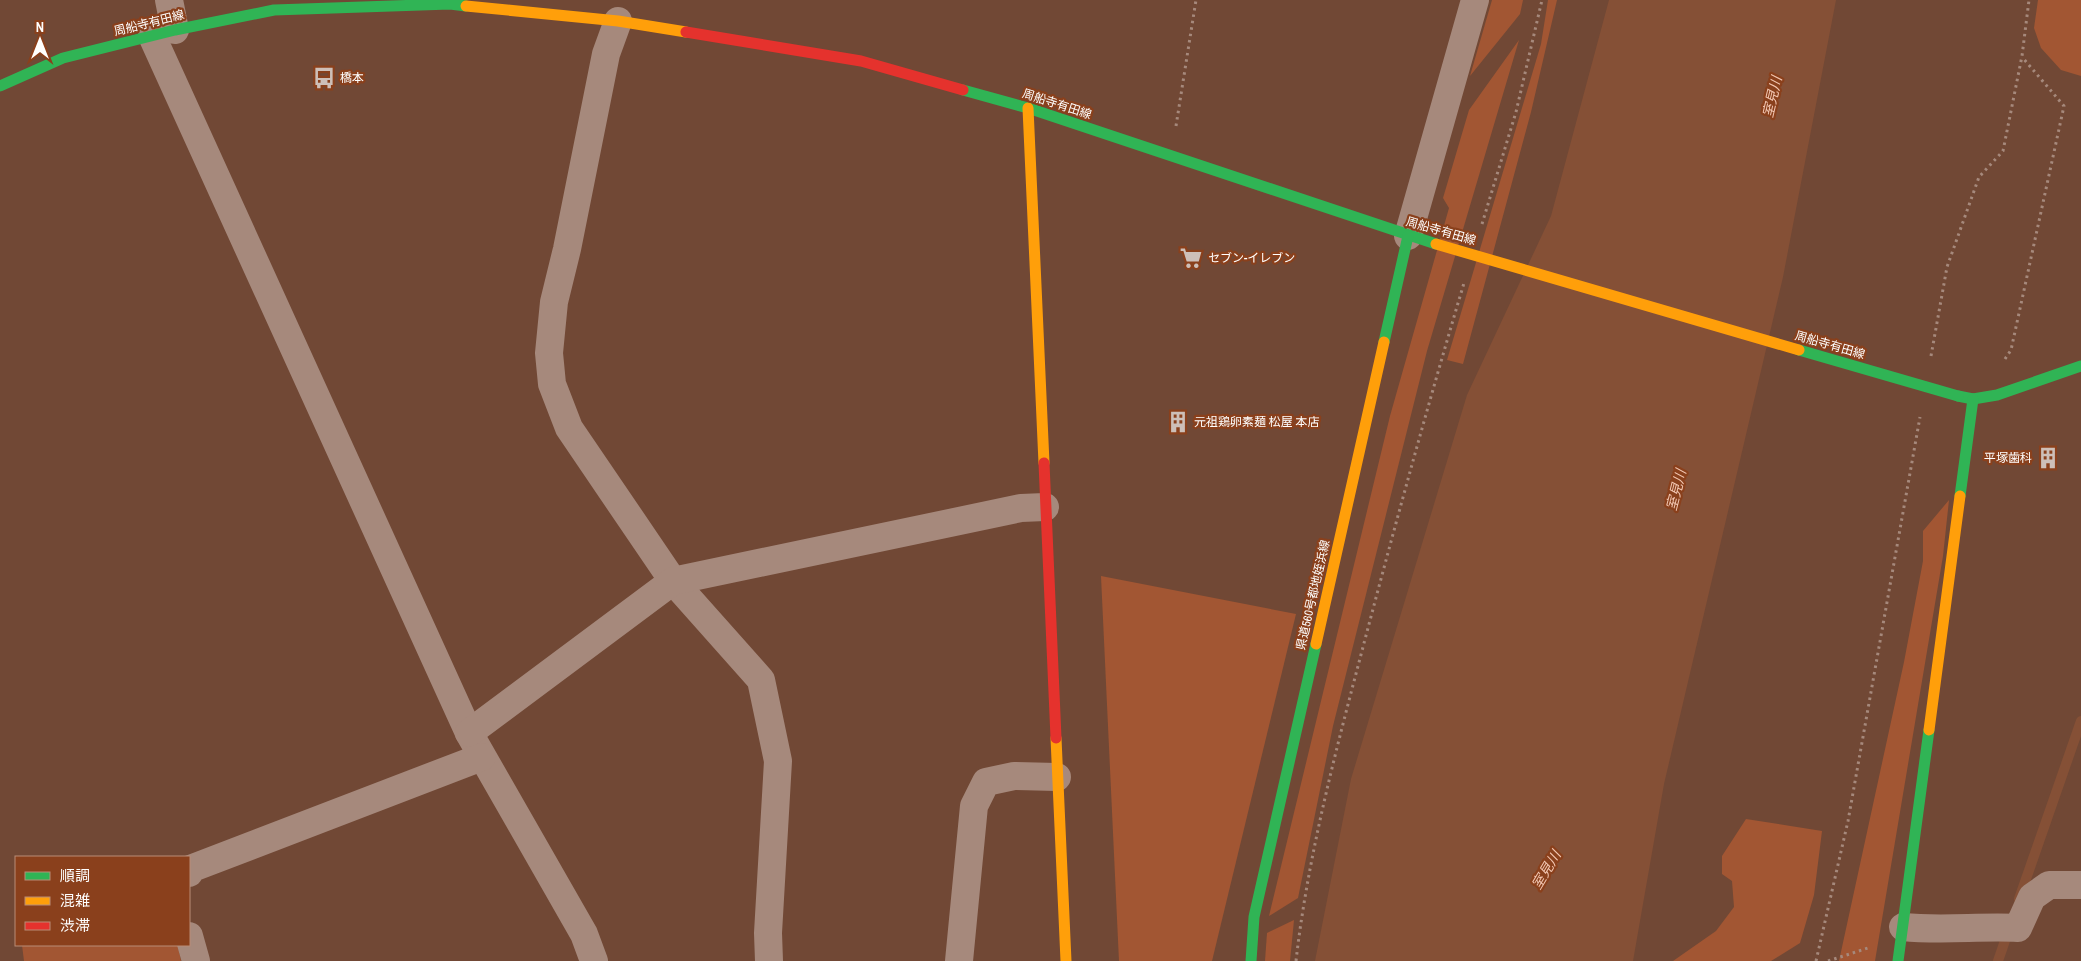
<svg xmlns="http://www.w3.org/2000/svg" width="2081" height="961" font-family="'Archivo Narrow','Noto Sans JP',sans-serif">
<rect width="100%" height="100%" fill="#714835"/>
<g fill="#a25633">
<path d="M1492 0H1523L1520 14 1470 76Z"/>
<path d="M1548 0H1557L1531 112 1463 364 1447 360 1541 44Z"/>
<path d="M2038 0H2081V76L2061 70 2041 48 2034 28Z"/>
<path d="M1519 40 1427 351 1333 726 1298 898 1269 916 1390 416 1449 208 1443 198 1469 110Z"/>
<path d="M1949 500 1943 556 1875 961H1839L1904 662 1923 561V531Z"/>
<path d="M1101 576 1296 614 1212 961H1119Z"/>
<path d="M1746 819 1822 831 1814 895 1800 943 1771 961H1673L1716 931 1734 907 1732 881 1722 874V856Z"/>
<path d="M1294 920 1290 961H1265L1267 933Z"/>
<path d="M22 945H178L181 961H24Z"/>
</g>
<path fill="#855036" d="M1609 0H1836L1783 277 1664 784 1633 961H1315L1351 779 1467 395 1551 216Z"/>
<g fill="none" stroke-linecap="round" stroke-linejoin="round">
<g stroke="#855036" stroke-width="10">
<path d="M2019 899 2081 721"/>
<path d="M1998 961 2009 929"/>
</g>
<g stroke="#a6897c" stroke-width="3" stroke-dasharray="2.5 4" stroke-linecap="butt">
<path d="M1176 126 1196 0"/>
<path d="M1482 224 1516 112 1542 0"/>
<path d="M1931 356 1947 267 1979 177 2003 151 2022 56 2029 0"/>
<path d="M2005 359 2011 350 2064 106 2022 57"/>
<path d="M1296 961C1308 855 1336 750 1363 647 1395 525 1428 404 1464 283"/>
<path d="M1816 961 1848 821 1920 417"/>
<path d="M1828 961 1868 948"/>
</g>
<g stroke="#a6897c" stroke-width="28">
<path d="M169 0 175 30"/>
<path d="M618 21 606 54 567 249 554 302 549 353 552 384 569 428 673 581 761 680 778 761 768 933 769 961"/>
<path d="M152 36 469 733 584 934 594 961"/>
<path d="M1408 236 1475 0"/>
<path d="M469 733 673 581 1021 508 1045 507"/>
<path d="M189 873 190 869 482 757"/>
<path d="M1903 927C1942 931 1980 926 2018 928L2032 897 2049 885H2081"/>
<path d="M189 936 196 961"/>
<path d="M959 961 974 806 986 782 1014 776 1057 777"/>
</g>
<g stroke="#30b455" stroke-width="11">
<path d="M0 86 63 58 175 30 274 10 450 4 466 6"/>
<path d="M963 90 1028 108 1436 244"/>
<path d="M1384 342 1408 236"/>
<path d="M1958 396 1973 399 1997 395 2081 366"/>
<path d="M1960 496 1973 399"/>
<path d="M1251 961 1254 917 1316 644"/>
<path d="M1898 961 1929 730"/>
</g>
<g stroke="#ff9f0a" stroke-width="11">
<path d="M466 6 618 21 686 32"/>
<path d="M1028 108 1044 463"/>
<path d="M1316 644 1384 342"/>
<path d="M1929 730 1960 496"/>
<path d="M1056 738 1066 961"/>
</g>
<g stroke="#e5322d" stroke-width="11">
<path d="M686 32 861 61 963 90"/>
<path d="M1044 463 1056 738"/>
</g>
<path stroke="#30b455" stroke-width="11" d="M1799 350 1958 396"/>
<path stroke="#ff9f0a" stroke-width="11" d="M1436 244 1799 350"/>
</g>
<defs>
<g id="bus-bare" transform="scale(1.725)"><path d="M-5-6H5V4H4V6H2V4H-2V6H-4V4H-5ZM-3.5-4V0h7V-4ZM-3.5 1.2v1.5H-2V1.2ZM2 1.2v1.5H3.5V1.2Z" fill="#cdbfb8" stroke="#8a401c" stroke-width="2.5" paint-order="stroke"/></g>
<g id="supermarket-bare" transform="scale(1.725)"><path d="M-6-5.5h2.5l.6 2H6L4.5 2H-2.5L-4.4-4H-6ZM-1.5 3.2a1.3 1.3 0 1 0 .1 0ZM3 3.2a1.3 1.3 0 1 0 .1 0Z" fill="#cdbfb8" stroke="#8a401c" stroke-width="2.5" paint-order="stroke"/></g>
<g id="building-bare" transform="scale(1.725)"><path d="M-4-6H4V6H1V3H-1V6H-4ZM-2.5-4.3h1.7v1.8h-1.7ZM.8-4.3h1.7v1.8H.8ZM-2.5-1h1.7V.8h-1.7ZM.8-1h1.7V.8H.8Z" fill="#cdbfb8" stroke="#8a401c" stroke-width="2.5" paint-order="stroke"/></g>
</defs>
<g fill-rule="evenodd">
<use href="#bus-bare" x="324" y="78"/>
<use href="#supermarket-bare" x="1191" y="258"/>
<use href="#building-bare" x="1178" y="422"/>
<use href="#building-bare" x="2048" y="458"/>
</g>
<g text-anchor="middle" dominant-baseline="central" stroke-width="4.5" stroke-linejoin="round" paint-order="stroke">
<g font-size="12" fill="#fff" stroke="#8a401c">
<text transform="translate(149 23) rotate(-14)">周船寺有田線</text>
<text transform="translate(1057 104) rotate(18)">周船寺有田線</text>
<text transform="translate(1441 231) rotate(16)">周船寺有田線</text>
<text transform="translate(1830 345) rotate(16)">周船寺有田線</text>
<text transform="translate(1313 595) rotate(-77)">県道560号都地姪浜線</text>
</g>
<g font-size="12" fill="#fff" stroke="#8a401c" text-anchor="start">
<text x="340" y="78">橋本</text>
<text x="1208" y="258">セブン-イレブン</text>
<text x="1194" y="422">元祖鶏卵素麺 松屋 本店</text>
<text x="2032" y="458" text-anchor="end">平塚歯科</text>
</g>
<g font-size="14" font-style="italic" fill="#f3c7b3" stroke="#8a401c">
<text transform="translate(1772 97) rotate(-77)">室見川</text>
<text transform="translate(1676 490) rotate(-76)">室見川</text>
<text transform="translate(1546 870) rotate(-59)">室見川</text>
</g>
</g>
<rect x="15" y="856" width="175" height="90" fill="#8a401c" stroke="#b98c77"/>
<rect x="25" y="872" width="25" height="8" fill="#30b455" stroke="#b98c77"/>
<text x="60" y="881" font-size="15" fill="#ffffff">順調</text>
<rect x="25" y="897" width="25" height="8" fill="#ff9f0a" stroke="#b98c77"/>
<text x="60" y="906" font-size="15" fill="#ffffff">混雑</text>
<rect x="25" y="922" width="25" height="8" fill="#e5322d" stroke="#b98c77"/>
<text x="60" y="931" font-size="15" fill="#ffffff">渋滞</text>
<g transform="translate(40 40)" stroke="#8a401c" stroke-width="4" paint-order="stroke">
<path d="M0-4L9 19L0 12L-9 19Z" fill="#ffffff"/>
<text y="-8" font-size="14" font-weight="bold" text-anchor="middle" fill="#ffffff">N</text>
</g>
</svg>
